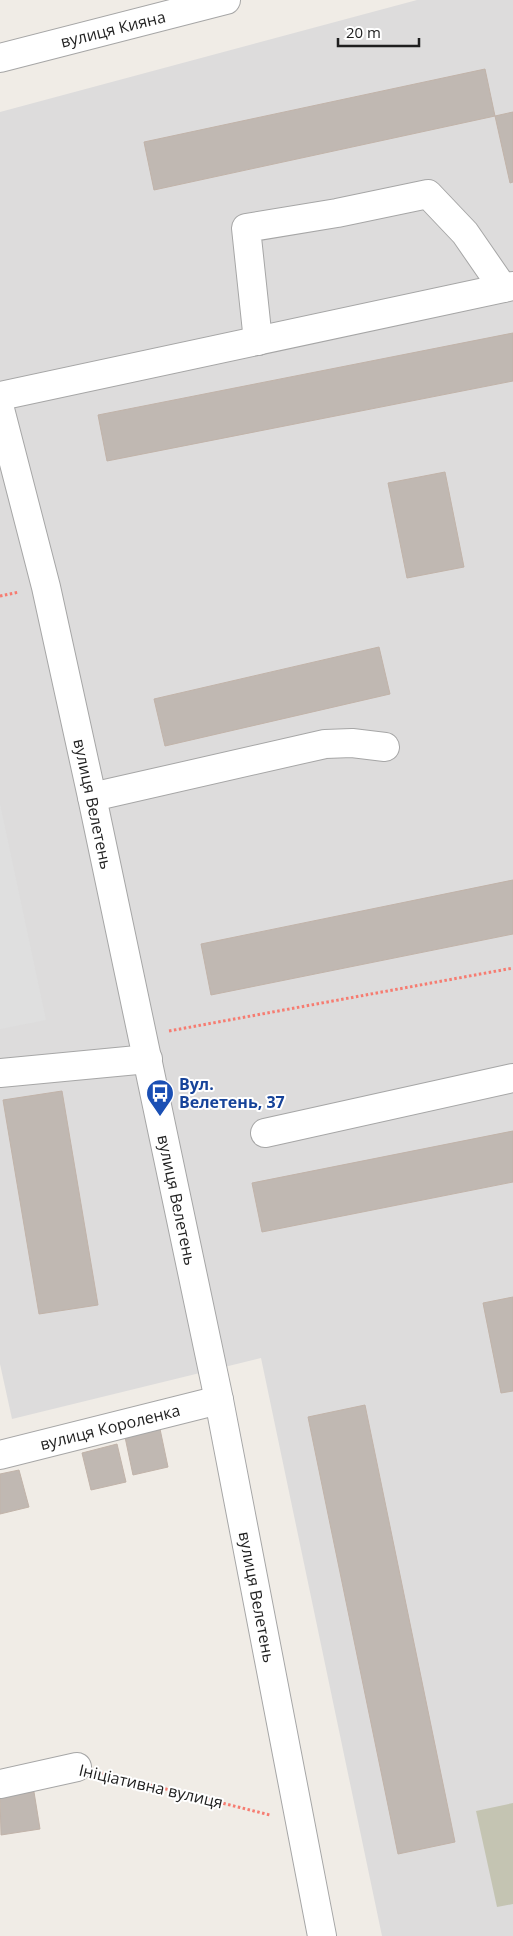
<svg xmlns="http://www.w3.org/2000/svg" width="513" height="1936" font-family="'Open Sans',sans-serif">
<rect width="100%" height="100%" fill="#f0ece6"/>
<path fill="#dddcdc" d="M417 0H513V1936H382L261 1358 12 1419 0 1364V112Z"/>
<path fill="#c4c4b2" d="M513 1803V1904L497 1907 476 1811Z"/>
<path fill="#dfdfdf" d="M0 804 46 1020 0 1029Z"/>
<g fill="#c0b8b2" stroke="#c1b3a9">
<path d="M485 69 495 116 154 190 144 142Z"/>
<path d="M513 112V182L510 183 495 116Z"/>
<path d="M513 333V381L107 461 98 415Z"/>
<path d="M445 472 464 567 407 578 388 483Z"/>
<path d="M379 647 390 694 165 746 154 699Z"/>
<path d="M513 880V934L211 995 201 944Z"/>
<path d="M62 1091 98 1305 39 1314 3 1100Z"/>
<path d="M513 1131V1182L262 1232 252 1183Z"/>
<path d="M513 1297V1391L501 1393 483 1303Z"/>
<path d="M365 1405 455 1842 398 1854 308 1417Z"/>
<path d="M160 1429 168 1467 133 1475 125 1437Z"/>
<path d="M117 1444 126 1482 91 1490 82 1453Z"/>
<path d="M19 1470 29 1507 0 1514V1474Z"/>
<path d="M34 1792 40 1829 1 1835 0 1797Z"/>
</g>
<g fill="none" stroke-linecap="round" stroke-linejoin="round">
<g stroke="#a6a6a6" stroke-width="30">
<g id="minor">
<path d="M0 58 226 0"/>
<path d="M258 341 246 228 337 213 428 194 465 233 503 288"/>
<path d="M0 396 513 286"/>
<path d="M0 409 46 587 92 797 219 1400 322 1936"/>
<path d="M92 797 325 744 352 743 385 747"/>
<path d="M0 1073 148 1059"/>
<path d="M265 1133 513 1078"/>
<path d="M0 1455 219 1400"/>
<path d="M0 1784 77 1767"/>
</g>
</g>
<g stroke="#f67c71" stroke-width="3" stroke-dasharray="2.5 2.5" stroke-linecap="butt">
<path d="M0 596 19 592"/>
<path d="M169 1031 513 968"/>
<path d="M102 1773 270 1815"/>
</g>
<use href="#minor" stroke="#fff" stroke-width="28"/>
</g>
<defs>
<g id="bus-pin" transform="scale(1.4375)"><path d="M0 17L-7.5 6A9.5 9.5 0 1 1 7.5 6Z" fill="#1a4fb4" stroke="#fff"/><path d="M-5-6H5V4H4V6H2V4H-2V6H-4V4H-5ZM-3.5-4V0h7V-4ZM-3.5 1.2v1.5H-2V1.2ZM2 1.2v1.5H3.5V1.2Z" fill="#fff"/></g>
</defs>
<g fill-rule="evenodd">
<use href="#bus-pin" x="160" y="1093"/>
</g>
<g text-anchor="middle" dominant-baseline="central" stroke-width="4" stroke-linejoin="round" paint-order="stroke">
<g font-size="16" fill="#1f1f1f" stroke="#fff">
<text transform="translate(113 29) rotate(-14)">вулиця Кияна</text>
<text transform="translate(93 804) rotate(78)">вулиця Велетень</text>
<text transform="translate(177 1200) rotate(78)">вулиця Велетень</text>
<text transform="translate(110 1427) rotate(-14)">вулиця Короленка</text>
<text transform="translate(257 1597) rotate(79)">вулиця Велетень</text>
<text transform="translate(151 1786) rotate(13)">Ініціативна вулиця</text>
</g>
<g font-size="16" font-weight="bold" fill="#164399" stroke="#fff" text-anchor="start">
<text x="179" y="1084">Вул.<tspan x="179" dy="18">Велетень, 37</tspan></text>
</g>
</g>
<path d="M338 38v8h81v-8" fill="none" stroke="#1f1f1f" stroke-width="2.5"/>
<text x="346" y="38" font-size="15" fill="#1f1f1f" stroke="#ffffff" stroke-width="4" paint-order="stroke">20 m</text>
</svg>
